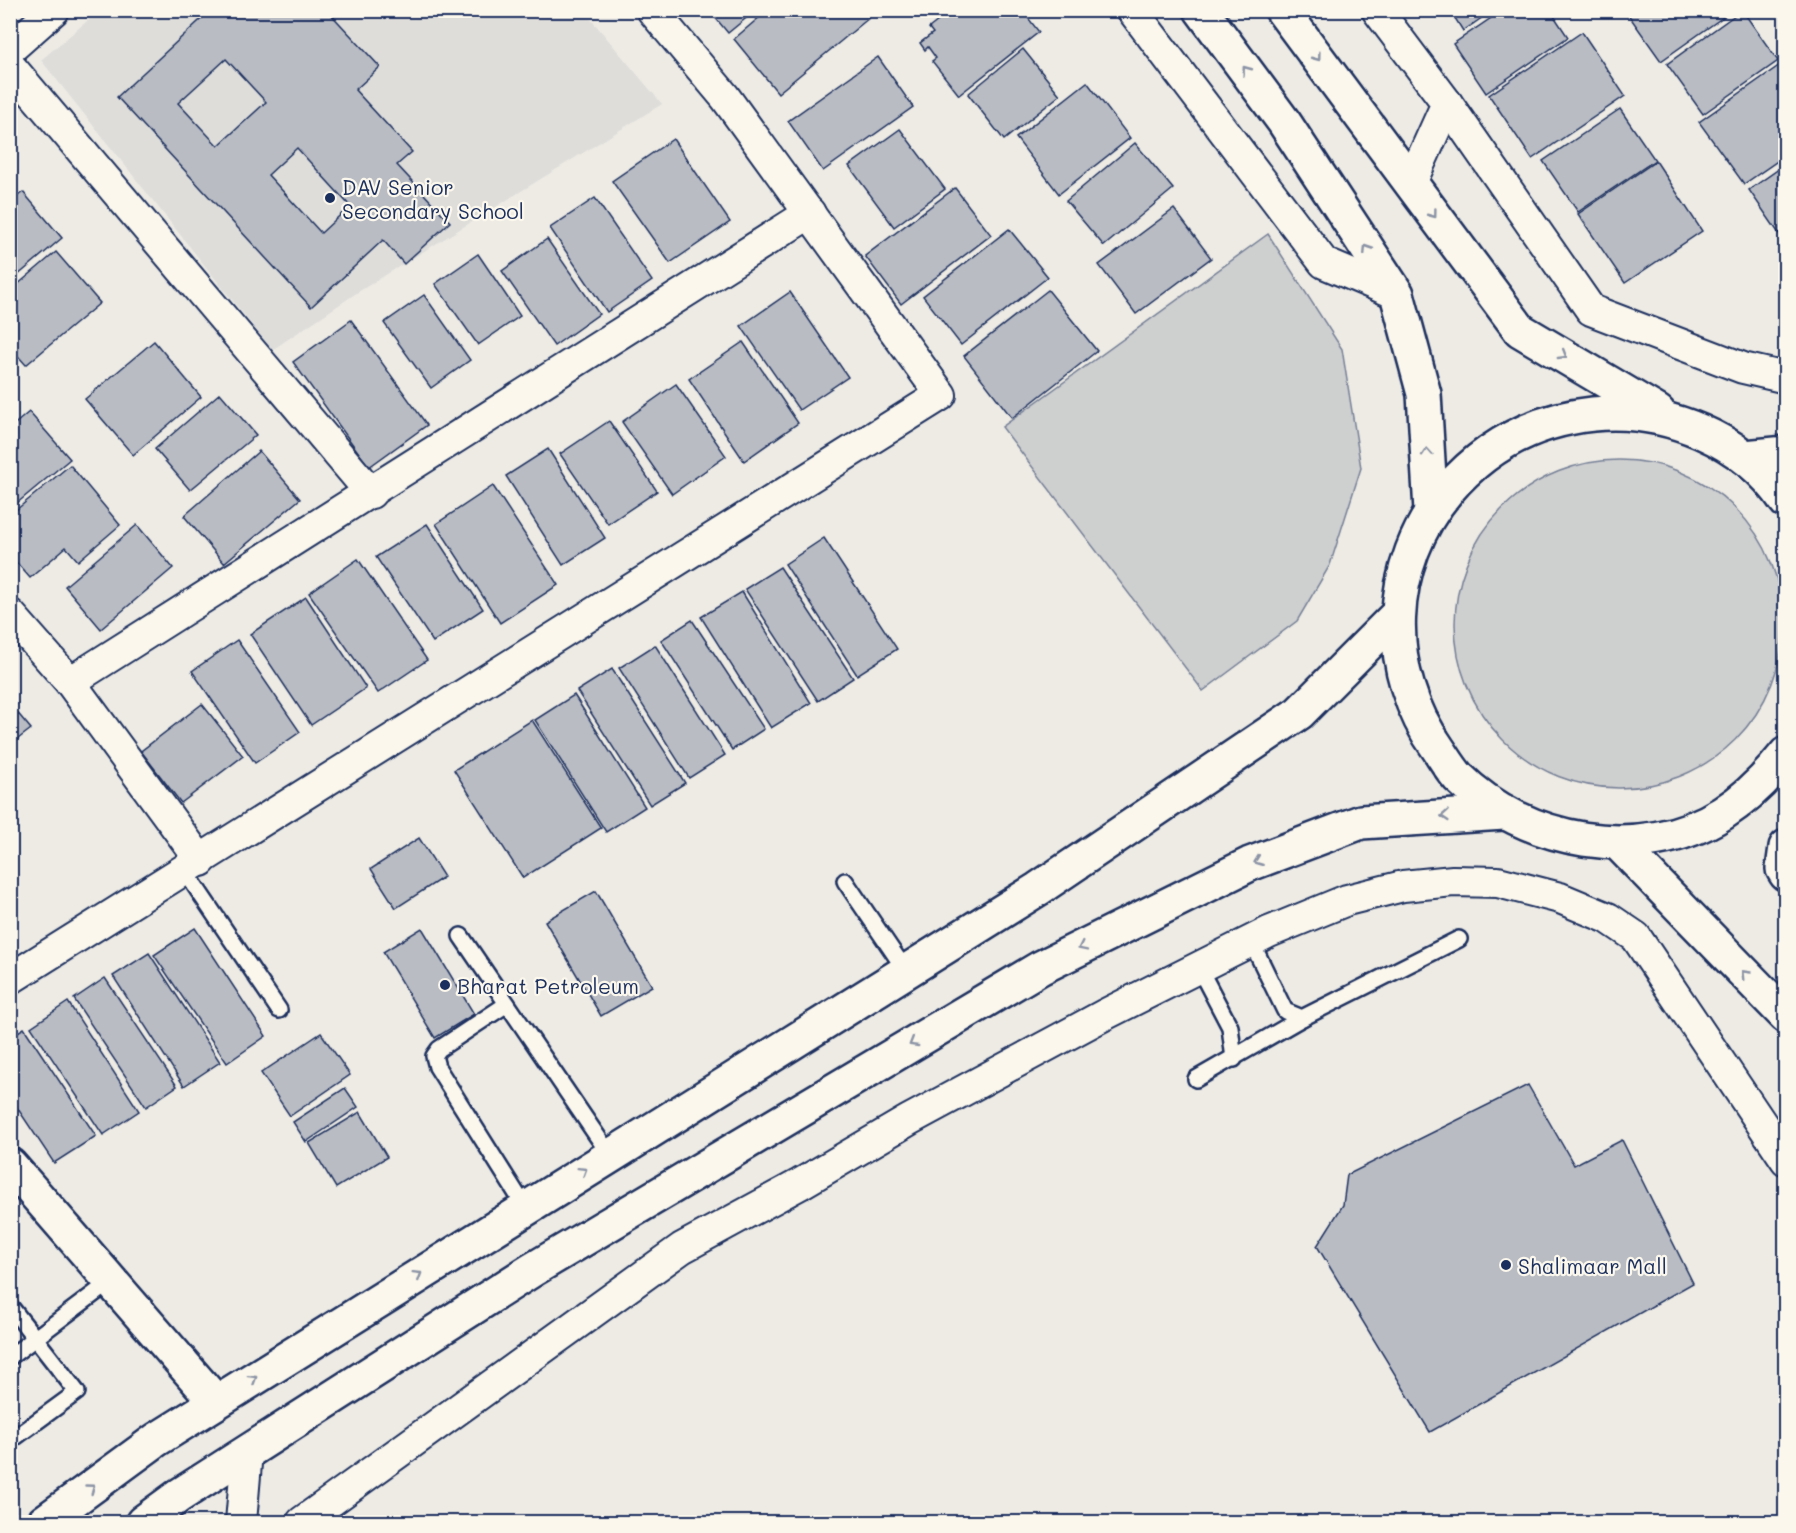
<svg xmlns="http://www.w3.org/2000/svg" width="1796" height="1533" font-family="Mali,sans-serif">
<rect width="100%" height="100%" fill="#eeebe4"/>
<filter id="ink" filterUnits="userSpaceOnUse"><feTurbulence type="fractalNoise" baseFrequency=".0167" numOctaves="2"/><feDisplacementMap in="SourceGraphic" scale="12" xChannelSelector="R" yChannelSelector="G"/><feConvolveMatrix kernelMatrix="1 2 1 2 8 2 1 2 1" color-interpolation-filters="sRGB"/></filter>
<g filter="url(#ink)">
<path fill="#deddda" d="M99 11H584L662 104 358 292 272 350 41 60Z"/>
<g fill="#cecfcf" stroke="#747f96" stroke-width="1.5">
<path d="M1268 234 1342 349 1361 468 1330 565 1297 621 1203 691 1002 427Z"/>
<circle cx="1619" cy="624" r="164"/>
</g>
<g fill="#b9bcc3" stroke="#1b2f5e" stroke-width="1.5" fill-rule="evenodd">
<path d="M211 10H327L380 67 355 90 412 152 397 165 450 222 404 264 383 240 311 307 117 97ZM226 59 266 102 218 146 178 103ZM297 148 350 206 321 233 268 175Z"/>
<path d="M709 10H756L728 33Z"/>
<path d="M768 10H863L869 18 778 93 734 39Z"/>
<path d="M952 10H1022L1039 32 959 95 932 61 936 58 928 47 925 50 920 43 933 33 929 28Z"/>
<path d="M1450 10H1493L1463 31Z"/>
<path d="M1503 10H1550L1568 37 1486 93 1453 44Z"/>
<path d="M1625 10H1733L1661 61Z"/>
<path d="M1742 10 1778 61 1703 114 1667 64Z"/>
<path d="M1582 32 1625 96 1532 159 1489 95Z"/>
<path d="M1023 49 1060 95 1004 140 968 94Z"/>
<path d="M878 57 913 107 823 171 788 121Z"/>
<path d="M1780 65 1786 72V155L1744 184 1699 122Z"/>
<path d="M1087 82 1130 138 1059 194 1016 138Z"/>
<path d="M1620 109 1655 160 1578 212 1543 161Z"/>
<path d="M900 129 945 189 894 227 849 166Z"/>
<path d="M673 139 730 222 670 263 612 181Z"/>
<path d="M1135 143 1173 189 1104 246 1066 201Z"/>
<path d="M1656 161 1702 231 1625 283 1578 214Z"/>
<path d="M1786 164V236L1782 238 1749 190Z"/>
<path d="M955 188 991 235 901 304 865 256Z"/>
<path d="M23 192 62 238 10 282V202Z"/>
<path d="M595 198 652 281 607 312 550 228Z"/>
<path d="M1174 209 1211 258 1136 314 1099 265Z"/>
<path d="M1009 229 1048 277 961 345 923 296Z"/>
<path d="M547 239 599 314 554 346 502 271Z"/>
<path d="M56 252 100 303 26 365 10 347V291Z"/>
<path d="M478 254 520 316 478 345 435 284Z"/>
<path d="M1048 290 1097 351 1012 418 964 356Z"/>
<path d="M790 292 848 377 799 410 741 326Z"/>
<path d="M424 295 470 360 431 388 384 323Z"/>
<path d="M351 320 427 425 369 467 293 362Z"/>
<path d="M154 341 201 397 133 455 85 399Z"/>
<path d="M743 342 798 423 744 461 689 379Z"/>
<path d="M676 384 726 456 672 494 622 422Z"/>
<path d="M220 393 256 435 190 490 155 449Z"/>
<path d="M29 412 70 459 10 509V428Z"/>
<path d="M609 421 657 491 608 524 560 454Z"/>
<path d="M548 449 605 538 563 565 506 476Z"/>
<path d="M259 451 300 499 224 563 184 516Z"/>
<path d="M70 465 120 525 78 561 66 547 30 578 10 555V515Z"/>
<path d="M493 486 558 585 500 623 436 524Z"/>
<path d="M427 524 483 609 433 642 376 557Z"/>
<path d="M137 525 173 568 101 629 65 586Z"/>
<path d="M824 538 897 649 857 675 785 564Z"/>
<path d="M358 559 427 660 378 693 309 593Z"/>
<path d="M780 567 853 678 818 701 745 589Z"/>
<path d="M742 592 811 703 771 728 701 617Z"/>
<path d="M306 597 366 688 311 725 250 634Z"/>
<path d="M692 620 764 729 732 750 661 640Z"/>
<path d="M237 640 300 732 255 763 192 671Z"/>
<path d="M655 645 725 755 689 778 619 668Z"/>
<path d="M612 669 685 783 650 805 577 691Z"/>
<path d="M574 695 645 807 606 832 535 720Z"/>
<path d="M10 704 31 729 10 745Z"/>
<path d="M202 704 243 756 181 803 141 751Z"/>
<path d="M532 720 601 828 523 878 454 770Z"/>
<path d="M419 838 444 877 396 908 371 869Z"/>
<path d="M596 891 652 986 601 1016 545 921Z"/>
<path d="M195 928 266 1036 227 1063 154 955Z"/>
<path d="M422 928 474 1014 435 1038 383 952Z"/>
<path d="M149 953 220 1062 184 1086 113 976Z"/>
<path d="M105 978 177 1086 146 1107 74 999Z"/>
<path d="M68 1002 139 1111 103 1135 31 1027Z"/>
<path d="M24 1028 96 1136 54 1163 10 1097V1037Z"/>
<path d="M321 1033 350 1075 290 1116 261 1073Z"/>
<path d="M1528 1085 1574 1165 1622 1140 1693 1283 1430 1432 1317 1246 1343 1205 1347 1175Z"/>
<path d="M345 1088 358 1107 306 1142 293 1122Z"/>
<path d="M360 1112 387 1157 336 1188 309 1143Z"/>
</g>
<g fill="none" stroke-linecap="round" stroke-linejoin="round">
<g stroke="#1b2f5e" stroke-width="20">
<g id="service">
<path d="M185 871 279 1010"/>
<path d="M845 881 906 971"/>
<path d="M461 936 610 1155"/>
<path d="M1251 941 1285 1011 1302 1018 1459 939"/>
<path d="M1199 968 1230 1027 1234 1059"/>
<path d="M507 1004 439 1049 434 1056 437 1067 525 1207"/>
<path d="M1196 1079 1302 1018"/>
<path d="M10 1306 77 1392 10 1441"/>
<path d="M10 1357 111 1281"/>
</g>
</g>
<g stroke="#1b2f5e" stroke-width="34">
<g id="minor">
<path d="M1132 10 1324 263 1397 294"/>
<path d="M1377 10 1447 103 1591 310 1743 368 1786 378"/>
<path d="M10 49 54 10"/>
<path d="M10 66 371 493"/>
<path d="M1411 183 1447 103"/>
<path d="M10 614 70 682 201 861"/>
<path d="M70 682 810 213"/>
<path d="M10 979 941 395 725 97 652 10"/>
<path d="M241 1522 247 1452"/>
<path d="M302 1522 682 1248 800 1184 909 1120 1104 1015 1269 932 1347 900 1403 886 1453 881 1498 882 1560 898 1608 918 1636 937 1786 1160"/>
</g>
</g>
<g stroke="#1b2f5e" stroke-width="38">
<g id="tertiary">
<path d="M1201 10 1284 122 1397 294 1424 394 1431 511"/>
<path d="M1282 10 1520 330 1658 412"/>
<path d="M1745 457 1786 453"/>
<path d="M1786 501C1744 439 1666 407 1593 414 1535 420 1486 446 1448 490 1385 565 1382 671 1439 750 1445 759 1451 769 1458 777 1524 843 1641 865 1723 813 1748 797 1767 778 1786 754"/>
<path d="M1618 843 1786 1016"/>
<path d="M1786 847 1783 869 1786 874"/>
<path d="M10 1165 216 1402"/>
<path d="M44 1522 156 1440 1038 889 1299 713 1398 614"/>
<path d="M143 1522 180 1495 532 1270 1040 968 1250 864 1361 822 1504 813"/>
</g>
</g>
<use href="#service" stroke="#fbf7ec" stroke-width="15"/>
<use href="#minor" stroke="#fbf7ec" stroke-width="30"/>
<use href="#tertiary" stroke="#fbf7ec" stroke-width="33"/>
</g>
<defs><path id="oneway-chevron" d="M-2-3.5L2.5 0L-2 3.5" fill="none" stroke-width="1.6" stroke-linecap="round" stroke-linejoin="round" transform="scale(1.5)"/></defs>
<g stroke="#8b93a5">
<use href="#oneway-chevron" transform="translate(1317 57) rotate(53)"/>
<use href="#oneway-chevron" transform="translate(1246 70) rotate(-127)"/>
<use href="#oneway-chevron" transform="translate(1433 214) rotate(53)"/>
<use href="#oneway-chevron" transform="translate(1367 249) rotate(-123)"/>
<use href="#oneway-chevron" transform="translate(1563 355) rotate(31)"/>
<use href="#oneway-chevron" transform="translate(1427 452) rotate(-94)"/>
<use href="#oneway-chevron" transform="translate(1445 816) rotate(176)"/>
<use href="#oneway-chevron" transform="translate(1258 861) rotate(159)"/>
<use href="#oneway-chevron" transform="translate(1082 947) rotate(154)"/>
<use href="#oneway-chevron" transform="translate(1745 974) rotate(-134)"/>
<use href="#oneway-chevron" transform="translate(913 1043) rotate(149)"/>
<use href="#oneway-chevron" transform="translate(583 1171) rotate(-32)"/>
<use href="#oneway-chevron" transform="translate(418 1275) rotate(-32)"/>
<use href="#oneway-chevron" transform="translate(253 1379) rotate(-32)"/>
<use href="#oneway-chevron" transform="translate(91 1488) rotate(-36)"/>
</g>
</g>
<g fill="#1b2f5e" stroke="#fbf7ec" stroke-width="2">
<circle cx="330" cy="198" r="6"/>
<circle cx="445" cy="985" r="6"/>
<circle cx="1506" cy="1265" r="6"/>
</g>
<g text-anchor="middle" dominant-baseline="central" stroke-width="4.5" stroke-linejoin="round" paint-order="stroke">
<g font-size="21" fill="#1b2f5e" stroke="#fbf7ec" text-anchor="start">
<text x="342" y="186">DAV Senior<tspan x="342" dy="24">Secondary School</tspan></text>
<text x="457" y="985">Bharat Petroleum</text>
<text x="1518" y="1265">Shalimaar Mall</text>
</g>
</g>
<rect width="1796" height="1533" fill="none" stroke="#fbf7ec" stroke-width="36"/>
<rect x="18" y="18" width="1760" height="1497" fill="none" stroke="#1b2f5e" stroke-width="2" filter="url(#ink)"/>
</svg>
